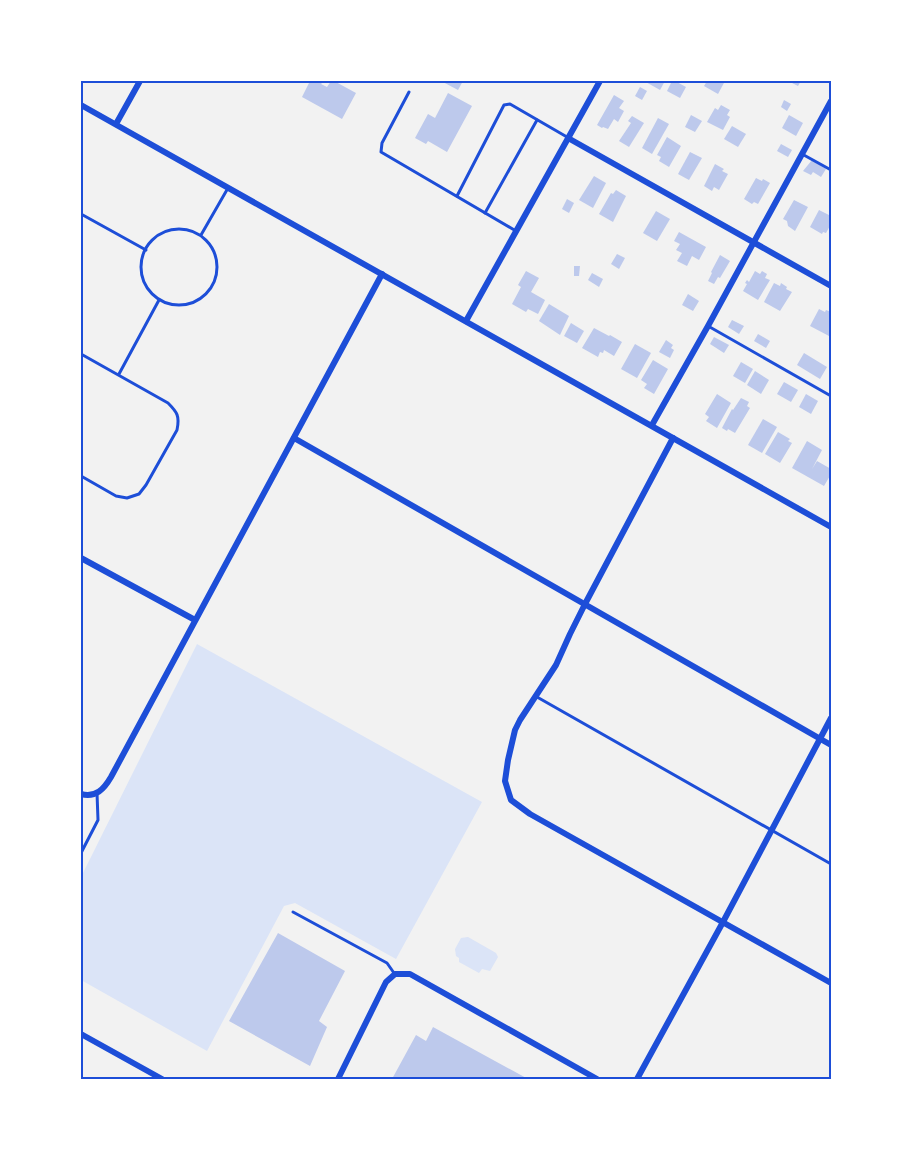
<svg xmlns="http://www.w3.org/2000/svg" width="912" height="1160" font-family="Spectral,serif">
<rect width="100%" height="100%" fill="#f2f2f2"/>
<g fill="#dbe4f7">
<path d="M197 644 482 802 396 959 295 903 284 906 207 1051 81 980V877Z"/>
<path d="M468 937 496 953 498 957 490 971 482 969 479 973 459 962V958L456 956 455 949 461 938Z"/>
</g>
<g fill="#bdc9ec">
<path d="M310 81H319L322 83 321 84 327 87 331 81H334L356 93 342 119 302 97Z"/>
<path d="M441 81H463L458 90Z"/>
<path d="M644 81H665L660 90Z"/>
<path d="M672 81H675L686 87 680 98 667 91Z"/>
<path d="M707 81H725L718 94 704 86Z"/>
<path d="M788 81H801L798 86Z"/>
<path d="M640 87 647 91 642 100 635 96Z"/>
<path d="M448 93 472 106 447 152 428 141 426 144 415 138 428 114 435 118Z"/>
<path d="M614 95 624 101 619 108 624 111 618 122 614 119 608 129 603 127 602 128 597 125Z"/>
<path d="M784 100 791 104 787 111 781 107Z"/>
<path d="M721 105 730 110 727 115 730 117 723 130 707 122 715 108 718 110Z"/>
<path d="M691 115 702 121 695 132 685 127Z"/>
<path d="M789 115 803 123 796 136 782 128Z"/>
<path d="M632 116 644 123 629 147 619 141 631 123 628 121Z"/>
<path d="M658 118 669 124 652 154 642 148Z"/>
<path d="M732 126 746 134 738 147 724 139Z"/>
<path d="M667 137 681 146 669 167 659 161 661 157 657 155Z"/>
<path d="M781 144 792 150 788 157 777 151Z"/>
<path d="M690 152 702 158 689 180 678 174Z"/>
<path d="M812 160 826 169 821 177 813 172 811 175 803 171Z"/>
<path d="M715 164 724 169 722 171 728 174 719 190 714 187 712 191 704 186Z"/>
<path d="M594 176 606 183 593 208 579 200Z"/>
<path d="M756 178 762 181 763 179 770 183 758 204 754 202 752 204 744 199Z"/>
<path d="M616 190 626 196 613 222 599 214 611 193 613 194Z"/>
<path d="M567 199 574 203 569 213 562 209Z"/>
<path d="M794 200 808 207 795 231 788 226 787 221 783 219Z"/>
<path d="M819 210 831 216V224L826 233 823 232 822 234 810 227Z"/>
<path d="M656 211 670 219 657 241 643 233Z"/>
<path d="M679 232 706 247 699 260 692 256 687 266 677 261 682 253 676 250 680 244 674 241Z"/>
<path d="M617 254 625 258 619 269 611 264Z"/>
<path d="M720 255 730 261 720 278 718 277 714 284 708 281 712 273 711 272Z"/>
<path d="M574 266H580L579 276H574Z"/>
<path d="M526 271 539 278 531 292 545 300 538 314 528 309 526 312 512 304 521 287 518 285Z"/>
<path d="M755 271 760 274 762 271 767 274 765 278 770 280 758 300 743 291 747 284 745 283 747 280 749 282Z"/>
<path d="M592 273 603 279 599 287 588 280Z"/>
<path d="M774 283 780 286 781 283 787 287 786 289 792 292 780 311 764 302Z"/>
<path d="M688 294 699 301 693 311 682 305Z"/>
<path d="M549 304 569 316 560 335 539 321Z"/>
<path d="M819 309 825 312 826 310 831 312V332L829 336 810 326Z"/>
<path d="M732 320 744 326 739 334 728 327Z"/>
<path d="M571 323 584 331 577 343 564 336Z"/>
<path d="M594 328 609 336 610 335 622 342 614 356 604 350 603 353 600 352 598 357 582 348Z"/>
<path d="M758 334 770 341 766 348 754 341Z"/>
<path d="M714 337 729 345 724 353 710 344Z"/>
<path d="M666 340 673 345 671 348 674 350 670 358 659 352Z"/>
<path d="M635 344 651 353 637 378 621 369Z"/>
<path d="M804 353 827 367 820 379 797 365Z"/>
<path d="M653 360 668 369 654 394 644 388 647 384 641 380Z"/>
<path d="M741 362 753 369 745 383 733 376Z"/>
<path d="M755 371 769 380 761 394 747 385Z"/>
<path d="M784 382 798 390 791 402 777 394Z"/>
<path d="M717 394 731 403 717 428 706 421 709 417 705 414Z"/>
<path d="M806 394 818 401 811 414 799 407Z"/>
<path d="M741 398 749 402 747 406 750 408 735 433 728 429 727 431 722 428 723 426 732 409 733 410Z"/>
<path d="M763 419 777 427 762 453 748 445Z"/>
<path d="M778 432 790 439 788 441 792 443 780 463 765 454Z"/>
<path d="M807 441 822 450 812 469 817 461 831 469V474L824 486 792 468Z"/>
<path d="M278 933 345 971 319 1021 327 1027 310 1066 229 1021Z"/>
<path d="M433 1027 528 1079H392L416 1035 426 1041Z"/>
</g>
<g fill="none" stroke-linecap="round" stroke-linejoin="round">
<g stroke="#1d4ed8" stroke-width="3">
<path d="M409 92 382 143 381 152 516 231"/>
<path d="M802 154 831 170"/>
<path d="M457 196 504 105 510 104 567 137"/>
<path d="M485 213 537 120"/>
<path d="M81 214 146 250"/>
<circle cx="179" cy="267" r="38"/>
<path d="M201 235 228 188"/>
<path d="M708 326 831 396"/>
<path d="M81 354 168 403C177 412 180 416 177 430L146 485 139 494 127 498 116 496 81 476"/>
<path d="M119 374 159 300"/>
<path d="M537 697 831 864"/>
<path d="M81 853 98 820 97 793"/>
<path d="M293 912 387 963 394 973"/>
</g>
<g stroke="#1d4ed8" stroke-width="6">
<path d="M81 105 831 527"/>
<path d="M116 124 140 81"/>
<path d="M568 138 831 286"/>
<path d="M466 321 600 81"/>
<path d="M652 425 708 326 831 101"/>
<path d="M294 438 831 745"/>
<path d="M673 438 585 604 570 634 556 665 520 720 515 730 508 760 505 781 511 800 530 814 831 983"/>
<path d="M81 558 195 620"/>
<path d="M81 794C96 798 104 789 111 777L382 274"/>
<path d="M81 1034 162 1079"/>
<path d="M338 1079 386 982 395 974H410L597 1079"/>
<path d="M637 1079 723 922 831 718"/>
</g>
</g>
<rect width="912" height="1160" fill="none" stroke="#ffffff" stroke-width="165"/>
<rect x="82" y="82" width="748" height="996" fill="none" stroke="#1d4ed8" stroke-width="2"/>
</svg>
